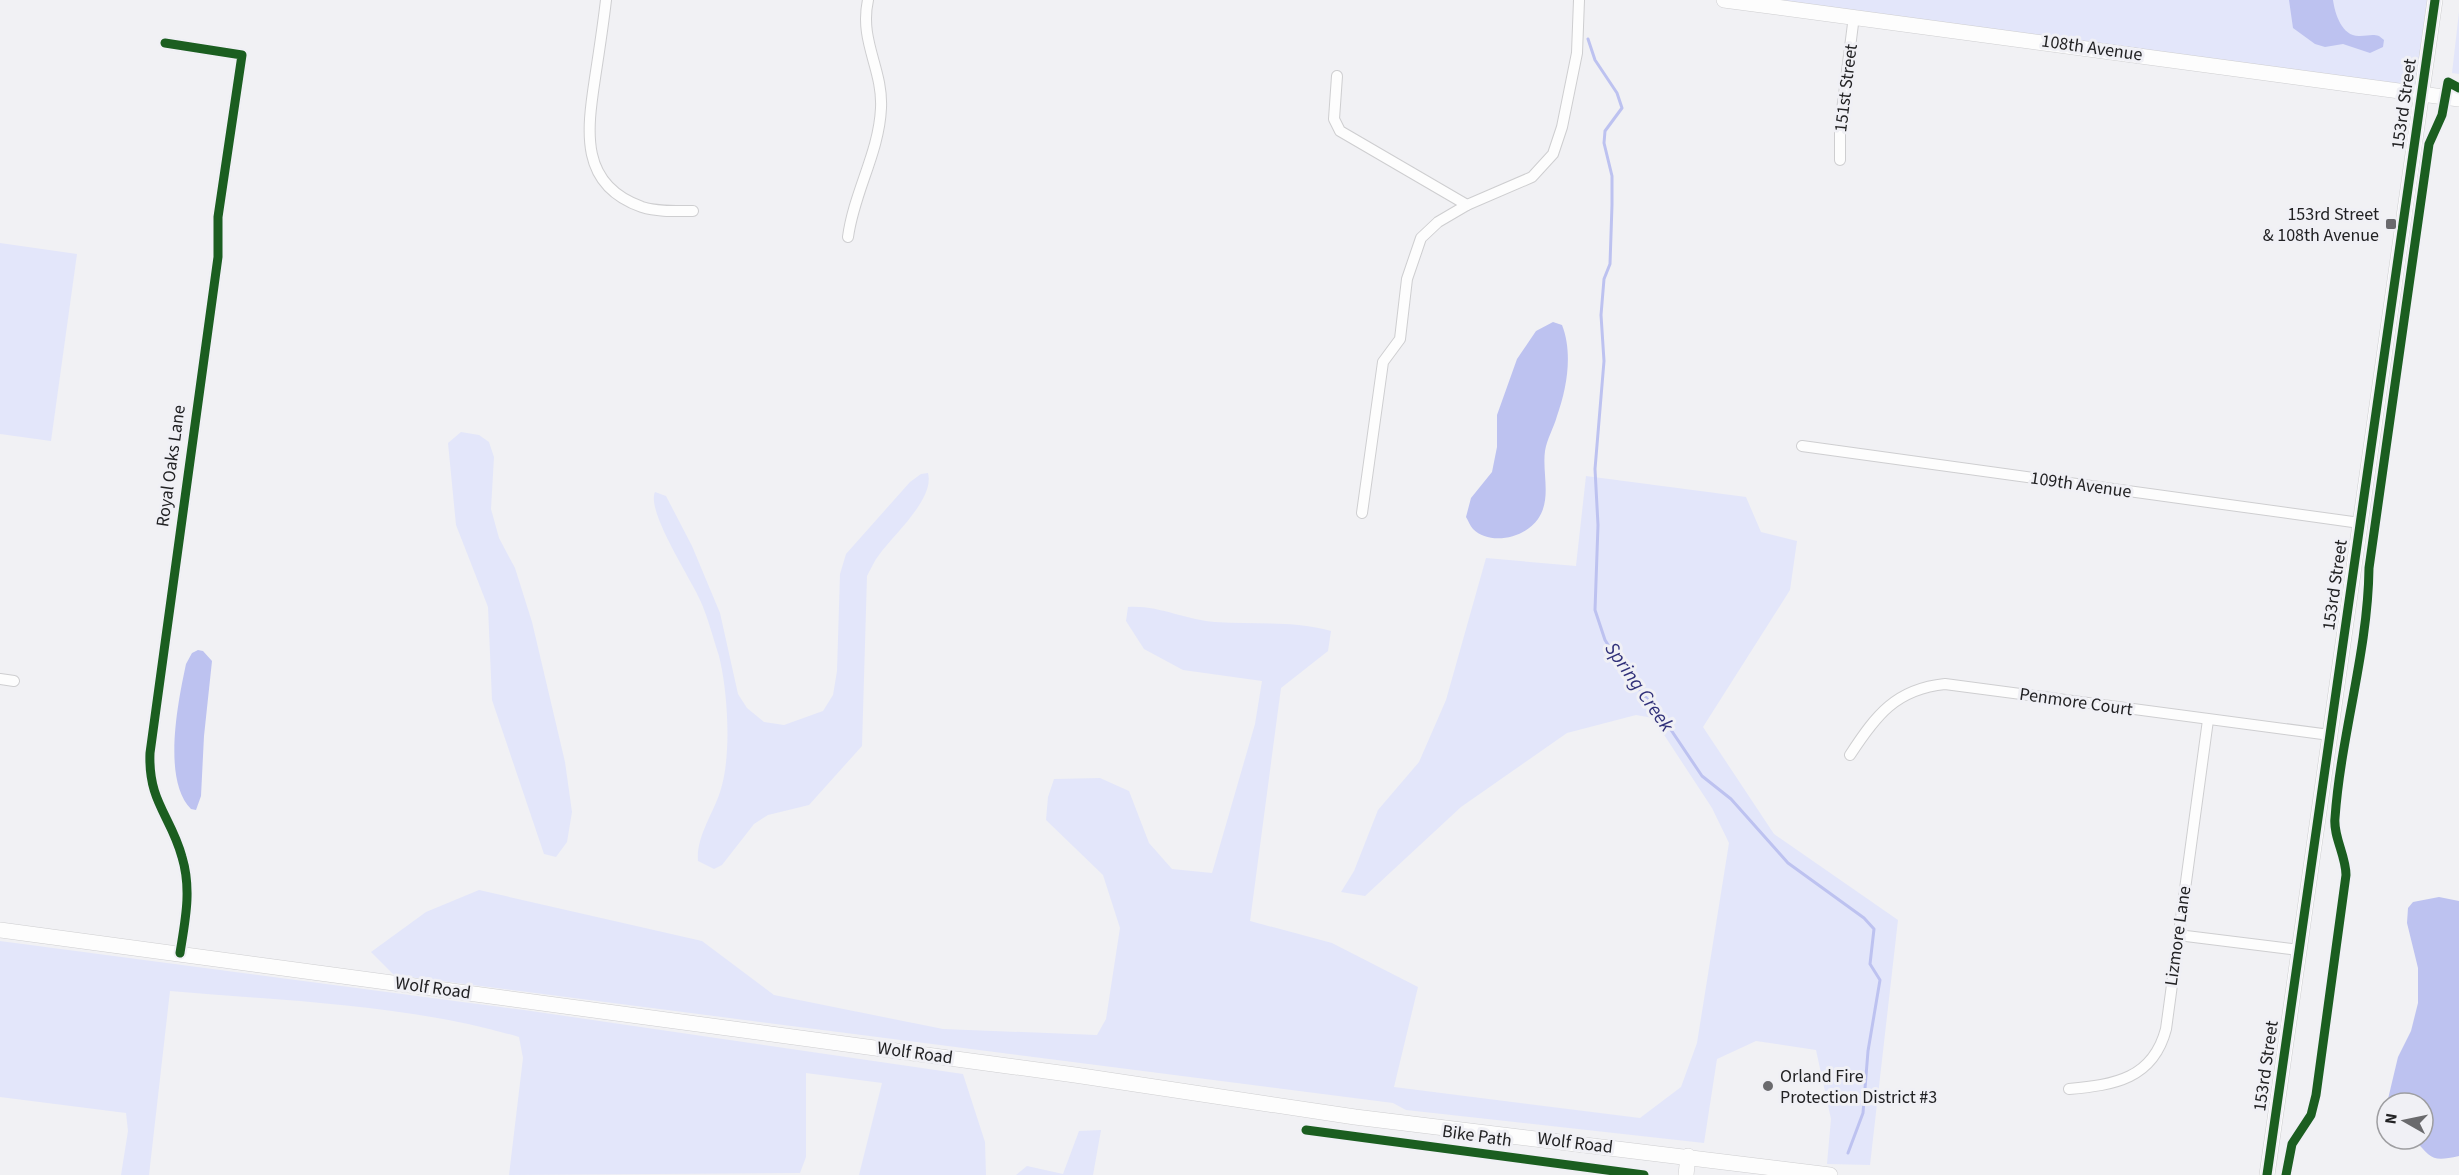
<svg xmlns="http://www.w3.org/2000/svg" width="2459" height="1175" font-family="'Source Sans 3',sans-serif">
<rect width="100%" height="100%" fill="#f1f1f4"/>
<g fill="#e3e6fa">
<path d="M1770 0H2430L2418 88Z"/>
<path d="M2459 12V74L2452 73Z"/>
<path d="M0 243 77 254 51 441 0 434Z"/>
<path d="M461 432 479 435 489 442 494 457 491 509 499 538 515 568 532 622 565 762 572 812 567 842 556 857 544 854 492 700 488 607 456 525 448 443Z"/>
<path d="M928 473C935 499 893 535 879 555 874 561 871 569 867 576L862 746 809 805 768 815 754 824 722 865 714 869 698 861C696 837 713 814 720 792 732 757 728 692 719 656 713 638 708 617 700 600 691 579 646 511 655 492L666 496 692 546 720 613 738 694 747 708 764 722 784 725 823 711 833 695 837 671 840 574 846 554 910 482 921 474Z"/>
<path d="M1586 476 1746 497 1761 532 1797 541 1790 590 1703 727 1774 834 1898 920 1870 1165 1827 1164 1831 1119 1816 1050 1756 1041 1717 1059 1704 1143 1406 1110 1393 1103 394 975 371 952 426 912 479 890 702 941 774 995 943 1029 1097 1035 1106 1019 1120 928 1103 875 1046 820 1048 797 1054 779 1100 778 1129 791 1149 843 1172 869 1212 873 1255 724 1262 681 1183 670 1144 649 1126 621 1128 607C1159 605 1185 620 1215 622 1254 625 1293 620 1331 631L1328 651 1281 688 1250 921 1332 943 1418 987 1394 1087 1640 1118 1681 1087 1697 1043 1729 843 1712 808 1653 718 1636 715 1567 733 1461 807 1365 896 1341 892 1354 871 1378 810 1419 762 1446 700 1486 558 1576 566Z"/>
<path d="M0 941 524 1010 963 1074 985 1142 986 1175H859L882 1083 806 1073V1157L800 1173 509 1175 523 1058 519 1037C407 1004 286 1001 170 991L149 1175H121L128 1131 126 1113 0 1097Z"/>
<path d="M1101 1130 1093 1175H1016L1027 1166 1063 1174 1079 1131Z"/>
</g>
<g fill="#bdc2f0">
<path d="M2289 0H2333C2335 14 2342 37 2360 36 2368 36 2372 34 2379 36L2384 40 2383 47 2370 53 2343 44 2325 47 2315 44 2293 28Z"/>
<path d="M1553 322 1562 325C1573 353 1567 388 1557 416 1554 427 1547 439 1545 451 1542 473 1552 499 1538 519 1525 538 1490 546 1473 529 1470 526 1468 520 1466 517L1471 498 1492 472 1497 447V415L1517 359 1536 331Z"/>
<path d="M198 650 203 651 212 661 204 736 201 796 196 810 191 809C162 780 178 702 186 664L192 653Z"/>
<path d="M2439 897 2459 901V1156C2432 1162 2432 1159 2414 1139H2423V1103H2389L2388 1099 2398 1057 2411 1031 2418 1003V968L2407 923 2408 908 2413 902Z"/>
</g>
<g fill="none" stroke-linecap="round" stroke-linejoin="round">
<path stroke="#bdc2f0" stroke-width="3" d="M1588 39 1595 60 1617 93 1622 108 1605 131 1604 143 1612 176V205L1610 264 1604 279 1601 315 1604 361 1595 469 1598 525 1595 610 1605 640 1627 675 1663 718 1702 776 1731 799 1788 863 1864 918 1874 929 1870 964 1880 980 1868 1051 1863 1113 1848 1153"/>
<g stroke="#ceced0" stroke-width="12">
<g id="street">
<path d="M606 0C603 26 599 52 595 78 587 131 579 185 642 207 658 212 676 211 693 211"/>
<path d="M165 43 242 55 218 217V257L150 753C148 802 171 816 182 857 192 890 185 921 180 953"/>
<path d="M1337 76 1334 119 1340 131 1467 205"/>
<path d="M1840 160V126L1854 16"/>
<path d="M848 237C854 192 879 153 881 108 883 69 859 41 868 0"/>
<path d="M1802 446 2360 523"/>
<path d="M1362 513 1383 362 1400 339 1407 279 1421 238 1438 222 1467 205 1532 177 1553 154 1562 127 1577 53 1579 0"/>
<path d="M0 679 14 681"/>
<path d="M1850 755C1876 715 1896 689 1945 684L2330 735"/>
<path d="M2178 935 2299 950"/>
<path d="M2069 1089C2114 1085 2153 1079 2166 1029L2208 720"/>
</g>
</g>
<g stroke="#ceced0" stroke-width="16">
<g id="secondary">
<path d="M1724 0 2459 99"/>
<path d="M0 930 1075 1075 1355 1117 1830 1175"/>
<path d="M1686 1175 1688 1156"/>
<path d="M2267 1175 2435 0"/>
</g>
</g>
<use href="#street" stroke="#fdfdfd" stroke-width="10"/>
<use href="#secondary" stroke="#fdfdfd" stroke-width="15"/>
<g stroke="#f0f0f5" stroke-width="13">
<g id="cycleway">
<path d="M165 43 242 55 218 217V257L150 753C148 802 171 816 182 857 192 890 185 921 180 953"/>
<path d="M1306 1130 1644 1175"/>
<path d="M2267 1175 2435 0"/>
<path d="M2286 1175 2292 1144 2311 1115 2316 1095 2346 875C2346 856 2333 836 2335 818 2341 734 2368 652 2369 568L2429 144 2442 115 2448 82 2459 88"/>
</g>
</g>
<use href="#cycleway" stroke="#1b5e20" stroke-width="9"/>
</g>
<g fill="#6a6a6d" stroke="#f0f0f5" stroke-width="2">
<rect x="2385" y="218" width="12" height="12" rx="3"/>
<circle cx="1768" cy="1086" r="6"/>
</g>
<g text-anchor="middle" dominant-baseline="central" stroke-width="6" stroke-linejoin="round" paint-order="stroke">
<g font-size="18" fill="#222224" stroke="#f0f0f5">
<text transform="translate(2092 48) rotate(8)">108th Avenue</text>
<text transform="translate(1846 88) rotate(-83)">151st Street</text>
<text transform="translate(2404 104) rotate(-82)">153rd Street</text>
<text transform="translate(171 466) rotate(-82)">Royal Oaks Lane</text>
<text transform="translate(2081 485) rotate(8)">109th Avenue</text>
<text transform="translate(2335 585) rotate(-82)">153rd Street</text>
<text transform="translate(2076 702) rotate(8)">Penmore Court</text>
<text transform="translate(2178 936) rotate(-82)">Lizmore Lane</text>
<text transform="translate(433 988) rotate(8)">Wolf Road</text>
<text transform="translate(915 1053) rotate(8)">Wolf Road</text>
<text transform="translate(2266 1066) rotate(-82)">153rd Street</text>
<text transform="translate(1477 1136) rotate(8)">Bike Path</text>
<text transform="translate(1575 1143) rotate(7)">Wolf Road</text>
</g>
<g font-size="18" fill="#222224" stroke="#f0f0f5" text-anchor="end">
<text x="2379" y="214">153rd Street<tspan x="2379" dy="21">&amp; 108th Avenue</tspan></text>
<text x="1780" y="1076" text-anchor="start">Orland Fire<tspan x="1780" dy="21">Protection District #3</tspan></text>
</g>
<g font-size="20" font-style="italic" fill="#31317a" stroke="#f0f0f5">
<text transform="translate(1639 687) rotate(55)">Spring Creek</text>
</g>
</g>
<g transform="translate(2405 1121) rotate(279)"><circle r="28" fill="#f0f0f5" stroke="#9e9ea1" stroke-width="1.5"/>
<path d="M0-4.5L10 22L0 15L-10 22Z" fill="#6a6a6d"/>
<text y="-9" font-size="16" font-weight="bold" text-anchor="middle" fill="#222224">N</text>
</g>
</svg>
